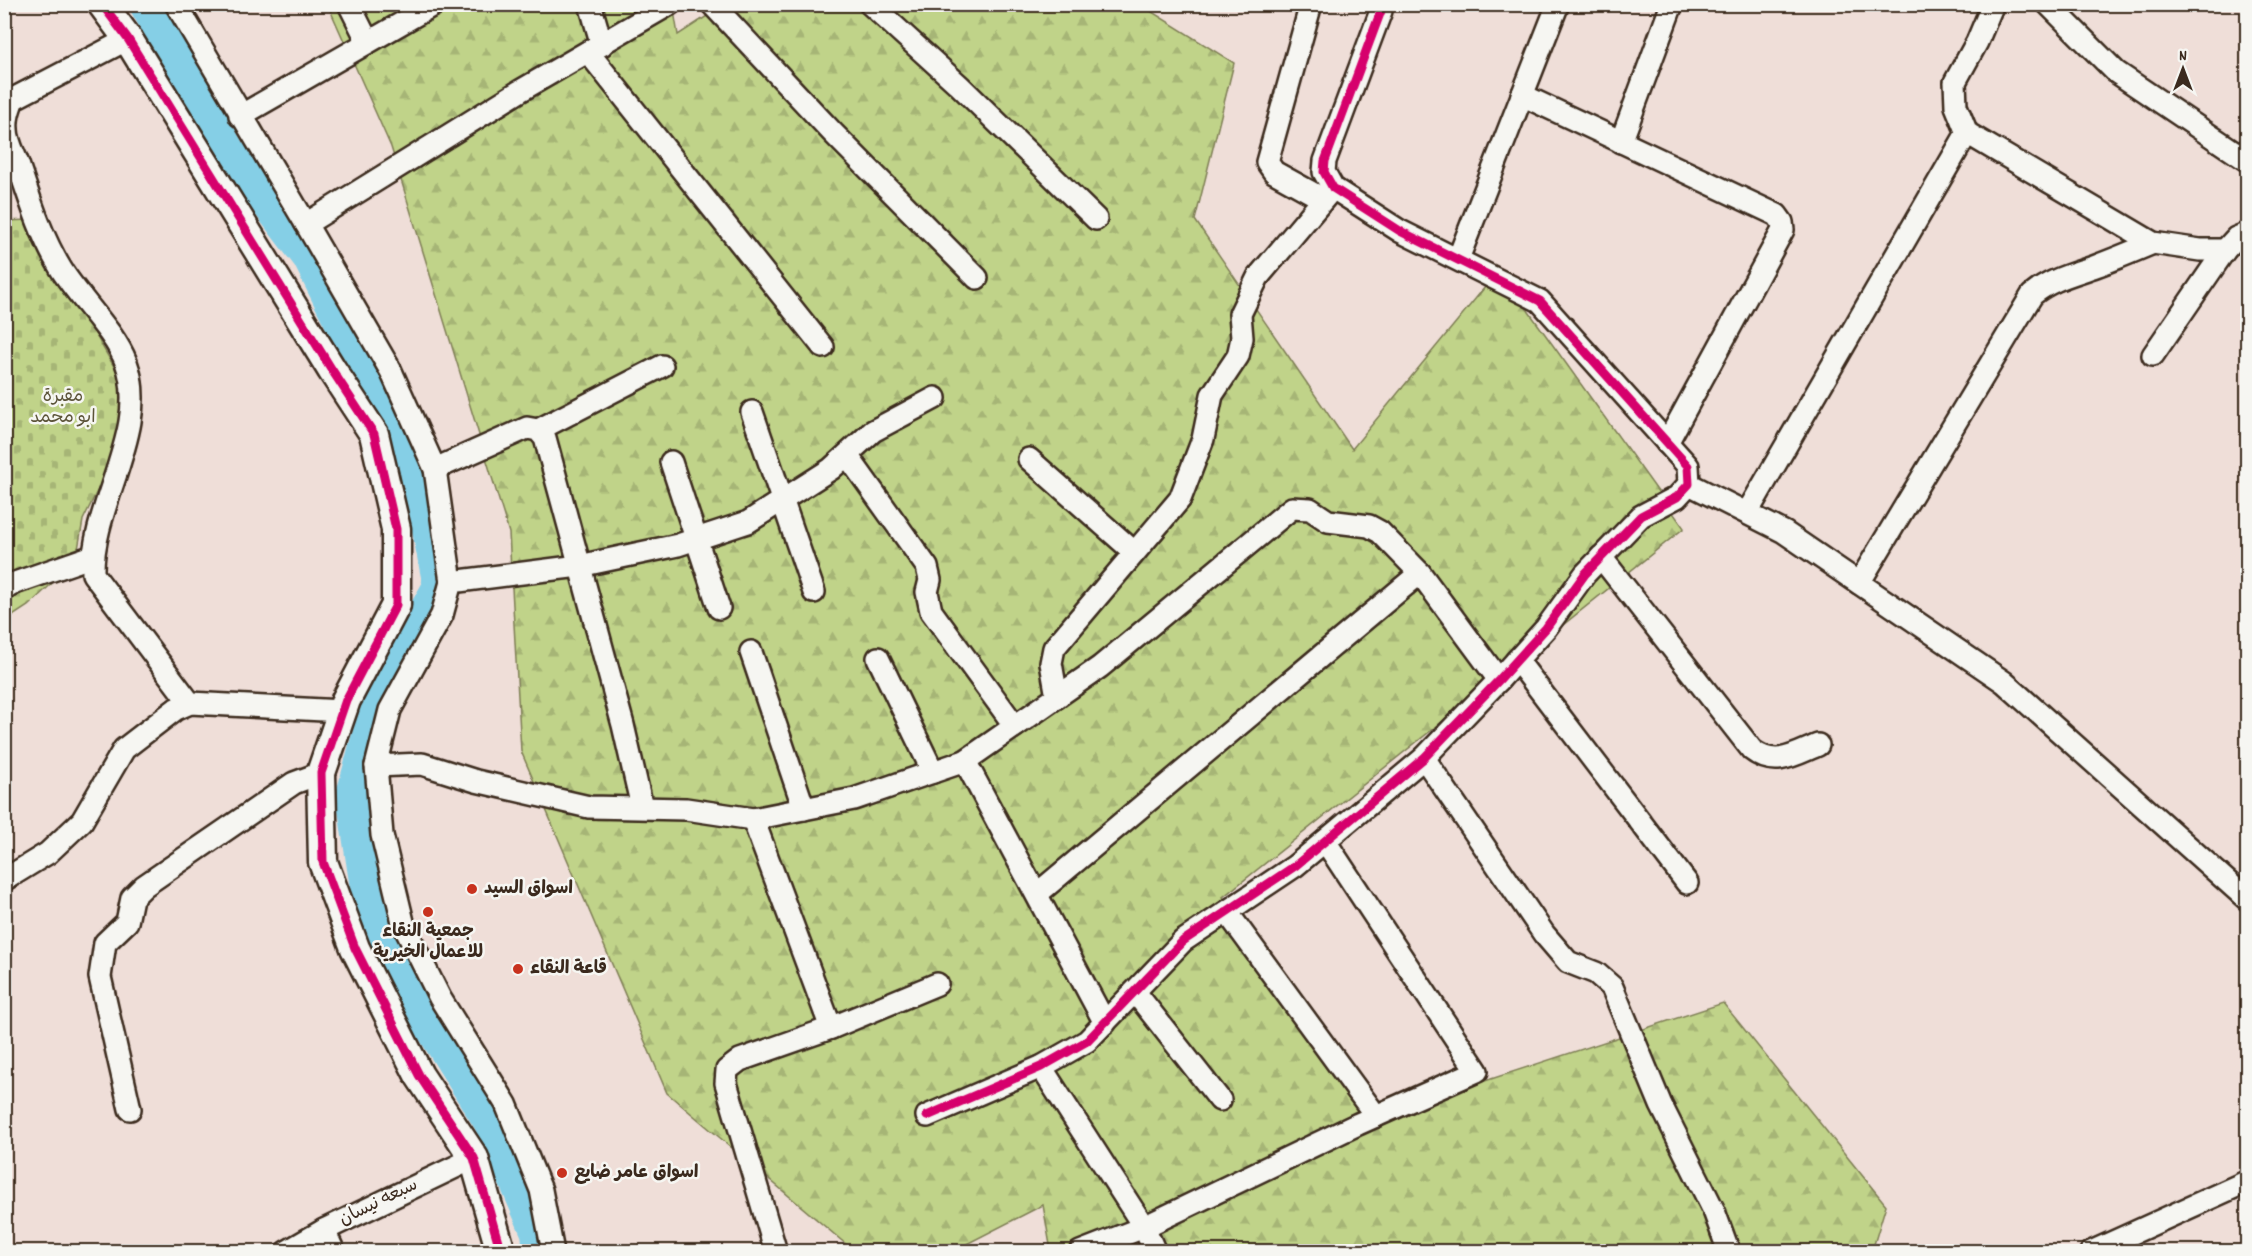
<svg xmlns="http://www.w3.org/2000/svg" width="2252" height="1256" font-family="Dekko,'Playpen Sans Arabic',sans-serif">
<defs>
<pattern id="forest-firs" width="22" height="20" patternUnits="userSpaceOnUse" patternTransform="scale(1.5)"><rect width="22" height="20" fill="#c0d389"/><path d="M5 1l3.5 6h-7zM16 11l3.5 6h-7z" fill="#a6b576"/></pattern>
<pattern id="cemetery-stones" width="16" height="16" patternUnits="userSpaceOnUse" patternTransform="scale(1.5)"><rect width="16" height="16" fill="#c0d389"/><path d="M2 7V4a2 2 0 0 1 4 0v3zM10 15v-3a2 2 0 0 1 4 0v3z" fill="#a6b576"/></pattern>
</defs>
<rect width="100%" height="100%" fill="#efded8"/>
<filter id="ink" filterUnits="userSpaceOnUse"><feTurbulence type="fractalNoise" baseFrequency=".0167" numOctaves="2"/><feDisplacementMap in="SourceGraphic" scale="12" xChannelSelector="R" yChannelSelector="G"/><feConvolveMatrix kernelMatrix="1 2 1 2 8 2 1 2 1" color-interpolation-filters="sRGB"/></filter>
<g filter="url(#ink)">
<path fill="url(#forest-firs)" stroke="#7e7e54" stroke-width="1.5" d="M328 5H673L678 35 724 5H1141L1234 63 1195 220 1352 449 1499 270 1684 528 1223 897 1381 1115 1723 1003 1886 1205 1872 1251H1051L1043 1205 953 1251H854L667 1093 521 751 509 533 391 147Z"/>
<path fill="url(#cemetery-stones)" stroke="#7e7e54" stroke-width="1.5" d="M29 220 119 375 122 440 83 520 76 561 28 606 5 621V221Z"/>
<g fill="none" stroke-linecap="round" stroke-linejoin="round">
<path stroke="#85cfe6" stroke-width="34" d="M146 4 228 151 309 257 390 419 425 509 440 586 405 648 374 717 353 795 372 921 400 976 490 1121 538 1232 540 1252"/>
<g stroke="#3b2a1e" stroke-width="26">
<g id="street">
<path d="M176 4 306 224 391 371 435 469 451 582 442 615 390 710 376 766 382 835 404 926 440 998 506 1104 541 1190 553 1252"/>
<path d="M349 4 368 42"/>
<path d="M590 4 602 45"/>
<path d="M712 4 833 133 977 278"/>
<path d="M870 4 960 86 1096 219"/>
<path d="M1311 4 1267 162 1274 172 1323 199"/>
<path d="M1993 4 1977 42 1955 82 1956 106 1967 133 2153 243 2200 250H2225"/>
<path d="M2048 4 2116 72 2248 161"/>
<path d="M128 39 13 99C9 110 6 118 7 129 7 141 14 153 18 164 30 200 41 236 61 269 79 298 114 331 126 362 151 429 91 505 93 574L190 703"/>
<path d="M588 52 823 347"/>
<path d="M1522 95 1777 215 1782 222 1783 230 1667 443"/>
<path d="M240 116 435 4"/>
<path d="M1621 142 1672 4"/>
<path d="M306 224 520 91 670 4"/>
<path d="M1458 259 1558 4"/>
<path d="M2153 355 2225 250 2236 238 2248 233"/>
<path d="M752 412 814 592"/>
<path d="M538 430 662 366"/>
<path d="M847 455 927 567 930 580 927 592 931 611 1015 726"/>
<path d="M1029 459 1134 552"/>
<path d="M671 462 719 608"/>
<path d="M435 469 527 428 538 430 545 438 623 725 642 807"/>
<path d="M1689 484 1784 532 2004 682 2248 900"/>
<path d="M1747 513 1967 133"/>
<path d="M1601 557 1752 750C1775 768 1794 755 1818 745"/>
<path d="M451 582 579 566 678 545 748 522 831 469 873 431 935 398"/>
<path d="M1859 583 2032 295C2051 279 2074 274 2096 266 2115 259 2134 251 2153 243"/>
<path d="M4 589 15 583 93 556"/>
<path d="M751 652 804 809"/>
<path d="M878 658 933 772"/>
<path d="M1517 660 1687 883"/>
<path d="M1057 697 1051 663 1054 648 1180 499 1203 439 1212 395 1238 356 1242 338 1240 314 1258 277 1333 188"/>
<path d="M1424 758 1544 934 1568 962 1596 973 1612 987 1661 1105 1714 1211 1729 1252"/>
<path d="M965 761 1105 1023"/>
<path d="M376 766 422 764 476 781 589 807 686 809 753 819 854 799 965 761 1100 667 1292 508 1310 509 1328 521 1369 526 1380 532 1420 573 1499 680"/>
<path d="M753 819 831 1028"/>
<path d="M4 880 48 853 82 821 124 749 176 709 190 703 342 711"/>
<path d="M1037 894 1420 573"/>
<path d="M1227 912 1376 1116"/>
<path d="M1135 992 1220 1100"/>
<path d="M1041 1067 1144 1227 1155 1252"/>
<path d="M130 1109 100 977 105 943 127 922 132 898 144 886 294 783 321 773"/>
<path d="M927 1116 1041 1067 1087 1041 1183 941 1295 866 1424 758 1499 680 1546 628 1585 574 1641 516 1677 497 1689 484 1688 466 1540 301 1400 231 1333 188 1324 172 1325 161 1381 11 1380 4"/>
<path d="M324 1230 334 1252"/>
<path d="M286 1252 324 1230 474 1158"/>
<path d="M776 1252 726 1083 727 1070 740 1060 831 1028 937 984"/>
<path d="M1080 1252 1144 1227 1358 1124 1477 1071 1325 841"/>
<path d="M2091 1252 2248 1181"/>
</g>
</g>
<g stroke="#3b2a1e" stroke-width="33">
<path id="secondary" d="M102 4 128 39 332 370 374 434 396 529V605L346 700 321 773 323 862 355 948 419 1075 474 1158 501 1252"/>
</g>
<use href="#street" stroke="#f6f6f2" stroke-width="21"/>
<use href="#secondary" stroke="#f6f6f2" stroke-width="28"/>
<g stroke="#f6f6f2" stroke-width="13">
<g id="cycleway">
<path d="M102 4 128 39 332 370 374 434 396 529V605L346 700 321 773 323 862 355 948 419 1075 474 1158 501 1252"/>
<path d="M927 1116 1041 1067 1087 1041 1183 941 1295 866 1424 758 1499 680 1546 628 1585 574 1641 516 1677 497 1689 484 1688 466 1540 301 1400 231 1333 188 1324 172 1325 161 1381 11 1380 4"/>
</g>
</g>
<use href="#cycleway" stroke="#d6006c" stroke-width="9"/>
</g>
</g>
<g fill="#c8321e" stroke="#f6f6f2" stroke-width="2">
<circle cx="472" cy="889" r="6"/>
<circle cx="428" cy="912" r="6"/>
<circle cx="518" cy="969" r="6"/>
<circle cx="562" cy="1173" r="6"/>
</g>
<g text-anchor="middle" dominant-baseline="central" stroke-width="5" stroke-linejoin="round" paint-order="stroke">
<g font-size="18" fill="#5c5439" stroke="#f6f6f2">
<text x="63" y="397">مقبرة<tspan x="63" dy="21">ابو محمد</tspan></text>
</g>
<g font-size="18" font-weight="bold" fill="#3b2a1e" stroke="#f6f6f2" text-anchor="start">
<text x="484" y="889">اسواق السيد</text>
<text x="428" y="932" text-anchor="middle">جمعية النقاء<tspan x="428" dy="21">للاعمال الخيرية</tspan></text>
<text x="530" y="969">قاعة النقاء</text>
<text x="574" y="1173">اسواق عامر ضايع</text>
</g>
<g font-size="18" fill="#3b2a1e" stroke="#f6f6f2">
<text transform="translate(379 1203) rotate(-26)">سبعه نيسان</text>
</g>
</g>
<rect width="2252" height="1256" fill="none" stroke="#f6f6f2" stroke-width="24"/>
<rect x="12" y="12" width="2228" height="1232" fill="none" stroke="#3b2a1e" stroke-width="2" filter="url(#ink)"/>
<g transform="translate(2183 69)" stroke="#f6f6f2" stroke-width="4.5" paint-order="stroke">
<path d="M0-4.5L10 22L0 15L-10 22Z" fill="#3b2a1e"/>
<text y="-9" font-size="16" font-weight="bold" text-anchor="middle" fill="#3b2a1e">N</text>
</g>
</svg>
